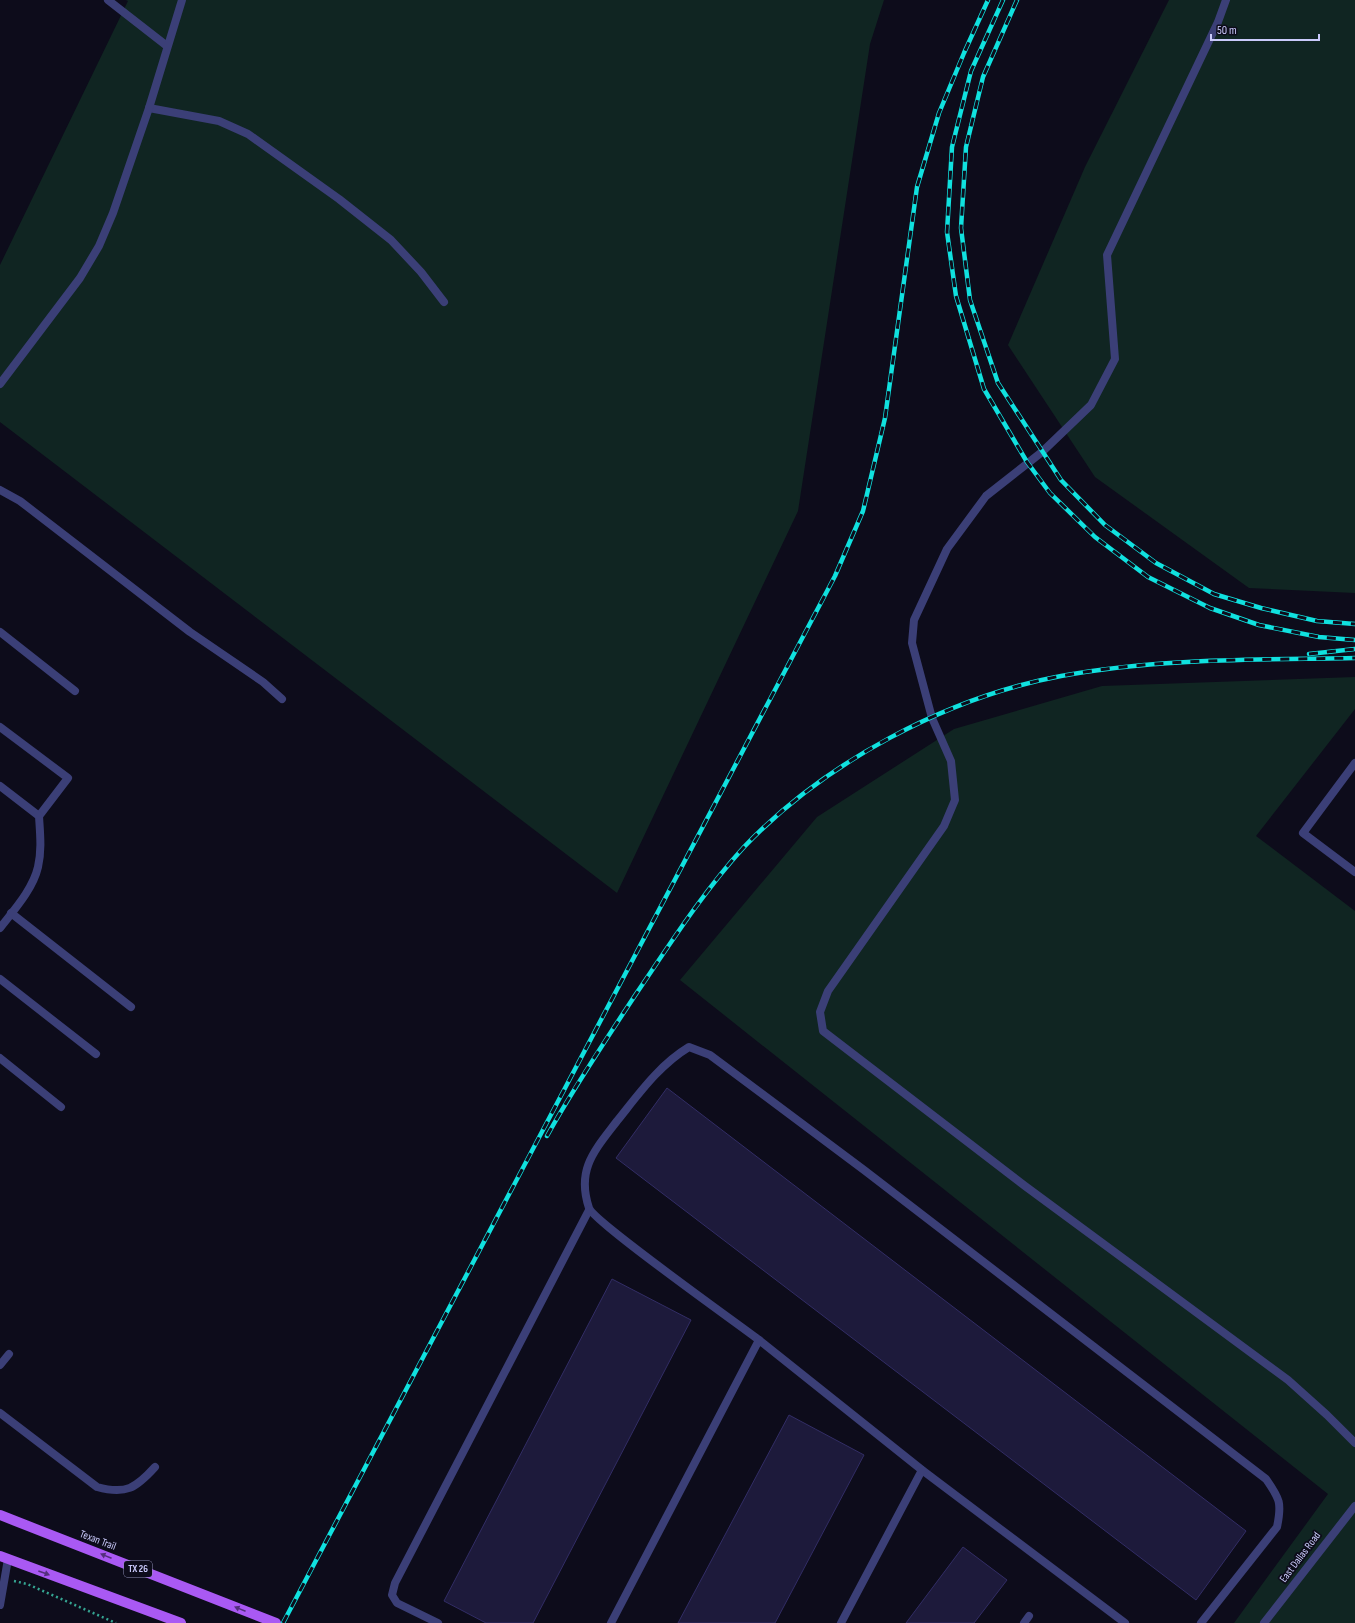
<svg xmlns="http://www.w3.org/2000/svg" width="1355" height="1623" font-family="'Sofia Sans Condensed',sans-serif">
<rect width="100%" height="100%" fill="#0d0c1b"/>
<g fill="#102522">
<path d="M126 0H884L870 44 798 511 617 893 0 422V265L128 1Z"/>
<path d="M1169 0H1355V593L1249 588 1095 477 1008 345 1085 167Z"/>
<path d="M1355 677V709L1256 836 1355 911V1623H1234L1328 1494 680 980 817 817 954 729 1102 686Z"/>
</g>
<g fill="#1d1a3b" stroke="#322d65">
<path d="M667 1088 1246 1531 1196 1600 616 1158Z"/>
<path d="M612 1279 691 1320 533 1623H486L444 1601Z"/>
<path d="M789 1415 864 1455 775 1623H678Z"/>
<path d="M963 1547 1007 1580 974 1623H906Z"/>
</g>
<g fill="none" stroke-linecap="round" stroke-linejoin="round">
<path stroke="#35a592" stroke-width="2.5" stroke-dasharray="2 3" stroke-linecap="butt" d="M14 1581 27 1584 116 1623"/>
<g stroke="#3b3f77" stroke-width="8">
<path d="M108 0 167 46"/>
<path d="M1226 0 1218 22 1107 255 1115 359 1091 405 1042 452 986 496 947 549 914 620 912 643 932 718 951 761 955 800 944 826 828 991 820 1012 823 1031 1025 1186 1288 1380 1327 1415 1355 1443"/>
<path d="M149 108 219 121 248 134 339 199 391 240 421 272 444 302"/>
<path d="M0 384 80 278 99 246 113 213 149 108 182 0"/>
<path d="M0 490 20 501 190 632 263 682 282 699"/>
<path d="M0 632 75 691"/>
<path d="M0 727 68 778 39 816"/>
<path d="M1355 763 1303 833 1355 872"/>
<path d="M0 786 39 816C40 833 42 850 38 867 33 889 14 910 0 928"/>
<path d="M11 913 131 1007"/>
<path d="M0 979 96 1054"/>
<path d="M0 1058 61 1107"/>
<path d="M759 1340C738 1324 593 1221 589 1208 576 1169 595 1150 617 1121 638 1095 659 1065 689 1047L710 1055 864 1170 1266 1479C1280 1499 1282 1503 1277 1527L1201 1623"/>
<path d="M0 1365 9 1354"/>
<path d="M0 1413 97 1487C126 1495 136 1488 155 1467"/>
<path d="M0 1605 8 1559"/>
<path d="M438 1623 397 1603 392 1595 395 1583 589 1210"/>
<path d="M611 1623 759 1340 922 1470 1125 1623"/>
<path d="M841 1623 922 1470"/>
<path d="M1024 1623 1029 1616"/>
</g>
<path stroke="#3b3f77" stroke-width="8" d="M1264 1623 1355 1506"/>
<g stroke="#a959f3" stroke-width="10">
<path d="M0 1515 276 1623"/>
<path d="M0 1556 181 1623"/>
</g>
<g stroke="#10e1df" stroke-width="4.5">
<g id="rail">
<path d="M1003 0 971 71 952 147 947 232 956 296 984 389 1027 462 1050 493 1095 537 1148 577 1210 608 1259 625 1319 637 1355 640"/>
<path d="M1017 0 983 77 966 147 961 228 970 300 998 383 1061 480 1105 525 1156 563 1214 594 1261 608 1317 621 1355 624"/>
<path d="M1309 654 1355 649"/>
<path d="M547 1136C574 1087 605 1041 636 994 670 944 703 892 744 847 824 763 947 697 1061 676 1158 658 1257 660 1355 658"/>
<path d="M283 1623 835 576 863 511 885 418 917 187 939 113 964 53 988 0"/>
</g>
</g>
<use href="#rail" stroke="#0d0c1b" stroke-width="3" stroke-dasharray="9" stroke-linecap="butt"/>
</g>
<defs><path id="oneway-solid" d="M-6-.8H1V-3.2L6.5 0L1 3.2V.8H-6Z"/></defs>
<g fill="#532f7c">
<use href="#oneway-solid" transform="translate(106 1556) rotate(-158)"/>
<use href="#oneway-solid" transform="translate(44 1573) rotate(20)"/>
<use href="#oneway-solid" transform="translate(240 1609) rotate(-158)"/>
</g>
<g text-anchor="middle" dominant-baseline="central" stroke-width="3.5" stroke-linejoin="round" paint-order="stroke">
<rect fill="#0d0c1b" stroke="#9191b8" stroke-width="1" x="124" y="1561" width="28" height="16" rx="3"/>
<g font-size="10" font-weight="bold" fill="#cacafb">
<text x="138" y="1569">TX 26</text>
</g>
<g font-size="11" fill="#cacafb" stroke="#0d0c1b">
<text transform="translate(98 1540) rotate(21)">Texan Trail</text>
<text transform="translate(1300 1557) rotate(-53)">East Dallas Road</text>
</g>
</g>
<path d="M1211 34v6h108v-6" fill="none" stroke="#cacafb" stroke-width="2"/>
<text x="1217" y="34" font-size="12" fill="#cacafb" stroke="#0d0c1b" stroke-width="3" paint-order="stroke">50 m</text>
</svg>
